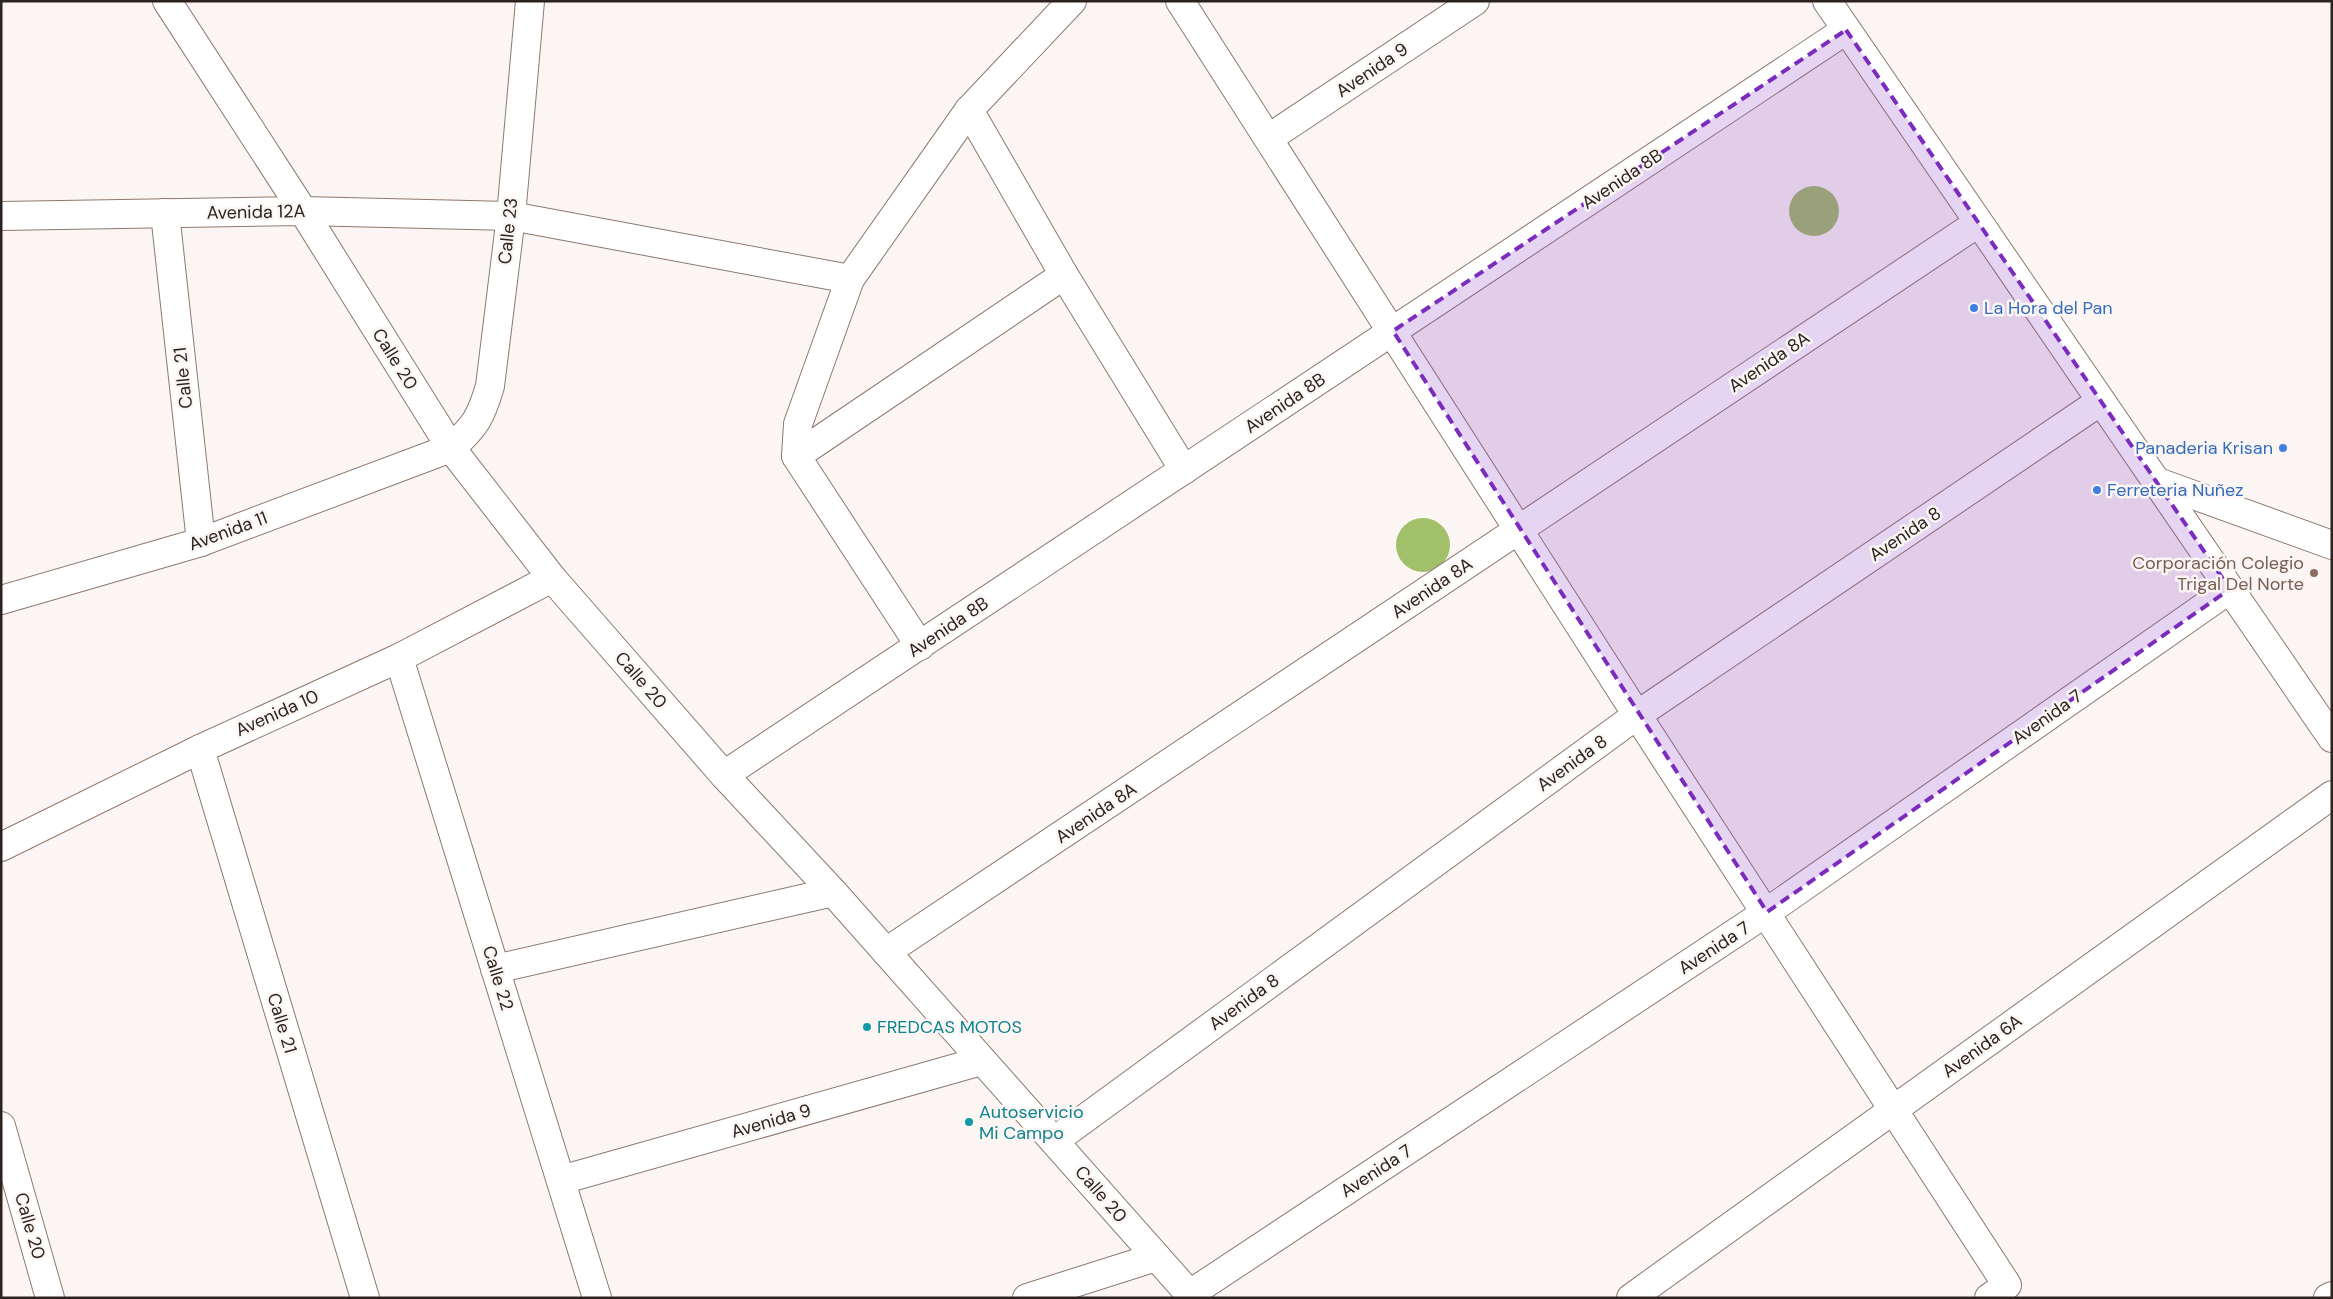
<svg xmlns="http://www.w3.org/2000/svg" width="2333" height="1299" font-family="'DM Sans',sans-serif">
<rect width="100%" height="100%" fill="#fbf6f3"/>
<g fill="#a2bf6a">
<circle cx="1814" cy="211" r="25"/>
<circle cx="1423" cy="545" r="27"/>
</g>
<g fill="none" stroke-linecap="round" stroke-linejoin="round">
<g stroke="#90786d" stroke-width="30">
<g id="minor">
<path d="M1180 1 1637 715 2007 1285 1989 1298"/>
<path d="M1827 1 2332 738"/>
<path d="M969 110 1064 275 1184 470"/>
<path d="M1269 138 1475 1"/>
<path d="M165 213 201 542"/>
<path d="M1 216 303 211 511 216 850 279"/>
<path d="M796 456 1064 275"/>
<path d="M2155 481 2332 545"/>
<path d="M1 600 201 542 451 448C475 427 481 417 490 386L511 216 530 1"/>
<path d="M920 646 796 456 798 424 850 279 969 110 1072 1"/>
<path d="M399 658 597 1298"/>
<path d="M200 749 365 1298"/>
<path d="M724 775 1846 30"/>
<path d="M1 847 200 749 399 658 552 578"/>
<path d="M886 952 1978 223"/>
<path d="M495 969 833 892"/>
<path d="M1 1126 50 1298"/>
<path d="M1054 1141 1637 715 2101 401"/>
<path d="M561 1180 981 1061"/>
<path d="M1190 1294 1767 912 2230 589"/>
<path d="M1027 1298 1156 1257"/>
<path d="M1631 1298 2332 795"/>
<path d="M2328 1298 2332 1296"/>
</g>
</g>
<g stroke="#90786d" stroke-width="30">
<path id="tertiary" d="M167 1 303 211 451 448 552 578 724 775 833 892 1193 1298"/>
</g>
<use href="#minor" stroke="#fff" stroke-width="28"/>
<use href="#tertiary" stroke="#fff" stroke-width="28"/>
</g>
<path fill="#7b2cbf" fill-opacity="0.2" stroke="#7b2cbf" stroke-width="4" stroke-dasharray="10 6" stroke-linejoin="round" d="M1846 30 2230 589 1767 912 1393 331Z"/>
<g fill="#3f7fe0" stroke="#fbf6f3" stroke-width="2">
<circle cx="1974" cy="308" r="5"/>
<circle cx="2283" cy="448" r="5"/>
<circle cx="2097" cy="490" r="5"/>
</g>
<circle fill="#8d6e63" stroke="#fbf6f3" stroke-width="2" cx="2314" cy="573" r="5"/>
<g fill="#0f9aa8" stroke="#fbf6f3" stroke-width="2">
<circle cx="867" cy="1027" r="5"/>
<circle cx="969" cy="1122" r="5"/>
</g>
<g text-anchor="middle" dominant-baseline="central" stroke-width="5" stroke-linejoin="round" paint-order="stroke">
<g font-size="18" fill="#2c221e" stroke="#fbf6f3">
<text transform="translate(1372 70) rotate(-34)">Avenida 9</text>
<text transform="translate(1622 179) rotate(-34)">Avenida 8B</text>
<text transform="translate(256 212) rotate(-1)">Avenida 12A</text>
<text transform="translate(508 231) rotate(-84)">Calle 23</text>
<text transform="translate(395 359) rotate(58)">Calle 20</text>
<text transform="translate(1769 362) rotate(-34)">Avenida 8A</text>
<text transform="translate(183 378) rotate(-96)">Calle 21</text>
<text transform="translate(1285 403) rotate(-34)">Avenida 8B</text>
<text transform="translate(228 531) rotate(-20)">Avenida 11</text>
<text transform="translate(1905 534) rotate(-34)">Avenida 8</text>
<text transform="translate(1432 588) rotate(-34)">Avenida 8A</text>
<text transform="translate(948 627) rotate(-34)">Avenida 8B</text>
<text transform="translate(641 680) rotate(49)">Calle 20</text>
<text transform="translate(277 713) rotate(-24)">Avenida 10</text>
<text transform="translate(2047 717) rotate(-35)">Avenida 7</text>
<text transform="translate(1572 763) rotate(-36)">Avenida 8</text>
<text transform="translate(1096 813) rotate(-34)">Avenida 8A</text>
<text transform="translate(1714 948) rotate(-33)">Avenida 7</text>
<text transform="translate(498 978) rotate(73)">Calle 22</text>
<text transform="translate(1244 1002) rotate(-36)">Avenida 8</text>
<text transform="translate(282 1023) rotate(73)">Calle 21</text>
<text transform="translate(1982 1046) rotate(-36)">Avenida 6A</text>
<text transform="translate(771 1121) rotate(-16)">Avenida 9</text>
<text transform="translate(1376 1171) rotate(-33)">Avenida 7</text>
<text transform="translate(1101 1194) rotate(49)">Calle 20</text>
<text transform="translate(30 1226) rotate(74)">Calle 20</text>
</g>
<g font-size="18" fill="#366cbe" stroke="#fbf6f3" text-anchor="start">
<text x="1984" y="308">La Hora del Pan</text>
<text x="2273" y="448" text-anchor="end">Panaderia Krisan</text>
<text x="2107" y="490">Ferreteria Nuñez</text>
</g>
<g font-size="18" fill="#785e54" stroke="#fbf6f3" text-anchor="end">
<text x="2304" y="563">Corporación Colegio<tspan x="2304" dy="21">Trigal Del Norte</tspan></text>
</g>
<g font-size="18" fill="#0d838f" stroke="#fbf6f3" text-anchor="start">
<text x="877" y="1027">FREDCAS MOTOS</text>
<text x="979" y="1112">Autoservicio<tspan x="979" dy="21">Mi Campo</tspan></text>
</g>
</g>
<rect width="2333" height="1299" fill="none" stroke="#2c221e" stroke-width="5"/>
</svg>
